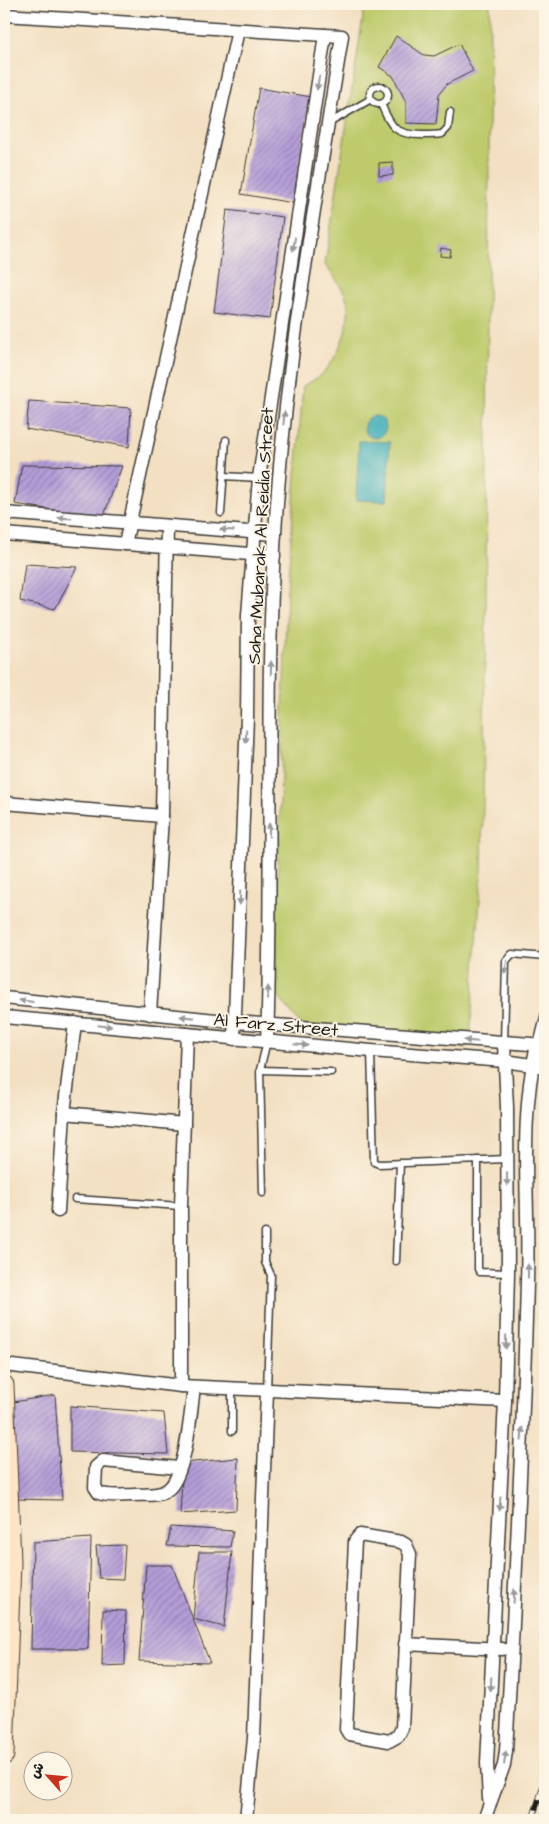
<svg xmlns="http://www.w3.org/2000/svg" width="549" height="1824" font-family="'Architects Daughter','Playpen Sans Arabic',sans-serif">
<defs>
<pattern id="building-hatch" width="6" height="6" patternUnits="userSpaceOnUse" patternTransform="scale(1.25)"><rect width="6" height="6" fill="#b59ed9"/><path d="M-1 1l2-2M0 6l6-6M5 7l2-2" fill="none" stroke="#9280af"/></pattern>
</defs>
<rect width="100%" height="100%" fill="#fcf5e5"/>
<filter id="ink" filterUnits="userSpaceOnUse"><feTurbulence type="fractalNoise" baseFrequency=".02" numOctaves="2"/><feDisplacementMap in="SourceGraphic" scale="10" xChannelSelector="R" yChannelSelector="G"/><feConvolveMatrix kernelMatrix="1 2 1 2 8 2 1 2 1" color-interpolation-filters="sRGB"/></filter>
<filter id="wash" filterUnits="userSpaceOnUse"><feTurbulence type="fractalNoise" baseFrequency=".0096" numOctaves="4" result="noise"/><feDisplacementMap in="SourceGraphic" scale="20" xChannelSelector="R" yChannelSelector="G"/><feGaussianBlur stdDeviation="1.12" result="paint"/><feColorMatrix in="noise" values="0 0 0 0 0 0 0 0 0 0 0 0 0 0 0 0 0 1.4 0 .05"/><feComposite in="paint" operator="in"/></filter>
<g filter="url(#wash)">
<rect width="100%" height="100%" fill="#f3e0c3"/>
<path fill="#beca6c" stroke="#6d7344" d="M365 4H490L486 601 482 870 470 1040 465 1048 305 1031 274 991 287 590 303 386C309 382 317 379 323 373 338 357 350 328 348 305 346 290 334 277 325 265Z"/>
<g fill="#3dadb7" stroke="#2c646a">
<circle cx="375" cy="427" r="11"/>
<path d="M359 441 390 442 387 501 356 500Z"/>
</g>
<g id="blocks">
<g fill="url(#building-hatch)">
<path d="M396 36 424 55 434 56 459 44 473 71 447 84 439 94 436 124 406 123V102L393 76 379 67Z"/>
<path d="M259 88 311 97 293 203 241 194Z"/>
<path d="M393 162V175L379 176V163Z"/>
<path d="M227 210 283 217 270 319 214 312Z"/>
<path d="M441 248 451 250 450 257 440 256Z"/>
<path d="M29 401 131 408 129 447 26 429Z"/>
<path d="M4 412H8L5 433 4 432Z"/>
<path d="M22 465 122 466 103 518 15 504Z"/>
<path d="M25 564 77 567 55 609 20 601Z"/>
<path d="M55 1395 62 1500 14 1499 8 1403Z"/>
<path d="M70 1406 164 1413 168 1454 70 1452Z"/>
<path d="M238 1458 236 1510 180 1514 183 1463Z"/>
<path d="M171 1527 233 1531 230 1547 167 1546Z"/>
<path d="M91 1538 88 1649H31L33 1542Z"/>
<path d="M125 1545 123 1579 99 1578 96 1546Z"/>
<path d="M199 1552H232L224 1627 193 1619Z"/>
<path d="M146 1565H172L210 1663 139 1661Z"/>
<path d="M103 1610 126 1611 125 1665 102 1666Z"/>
</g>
</g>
</g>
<g filter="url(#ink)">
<use href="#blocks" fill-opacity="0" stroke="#3c3935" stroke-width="1"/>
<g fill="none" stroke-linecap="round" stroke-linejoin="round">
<g stroke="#3c3935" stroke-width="9">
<g id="lane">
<circle cx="379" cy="95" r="9"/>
<path d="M381 104C391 127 395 135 422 135 428 135 435 135 442 134L448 128 450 112"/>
<path d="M329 123 371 99"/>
<path d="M224 476 259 478"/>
<path d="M221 513 226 440"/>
<path d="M504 1044 506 961 512 954 545 957"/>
<path d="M537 1045 545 1013"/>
<path d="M371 1051 374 1162 379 1164 507 1159"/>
<path d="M260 1070 331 1072"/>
<path d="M478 1160V1269L480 1272 508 1273"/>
<path d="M263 1193 260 1070 267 1041"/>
<path d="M75 1199 181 1206"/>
<path d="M265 1233V1262L271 1275 267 1390"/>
<path d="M396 1261 400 1163"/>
<path d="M232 1389V1431"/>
</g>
</g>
<g stroke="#3c3935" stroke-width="15">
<g id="street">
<path d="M4 15 342 36C318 192 288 346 277 504 263 683 274 862 267 1041"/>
<path d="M4 513 275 534"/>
<path d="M4 534 274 556"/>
<path d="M125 544 238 30"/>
<path d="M4 803 162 816"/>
<path d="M4 998 235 1022 544 1045"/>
<path d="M150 1014 162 816 167 526"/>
<path d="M4 1017 371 1051 505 1061 545 1067"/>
<path d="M234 1039 247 718 248 615 259 478 325 35"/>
<path d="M64 1113 184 1124"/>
<path d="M58 1211 64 1113 75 1023"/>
<path d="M4 1365 181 1386 505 1401"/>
<path d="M181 1386V1206L187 1034"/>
<path d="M179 1468 103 1461 96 1467 95 1487 99 1493C108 1497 123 1495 133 1495 144 1494 158 1497 167 1490 186 1478 191 1410 194 1387"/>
<path d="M360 1535 401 1542 406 1545 410 1554 402 1728 398 1736 389 1741 349 1734 346 1729 355 1541Z"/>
<path d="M405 1644 502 1649"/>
<path d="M489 1799 487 1763 505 1401 508 1273 507 1107 504 1044"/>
<path d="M246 1820 254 1738 267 1391"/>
<path d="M484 1820 504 1765 506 1751C515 1595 523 1439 527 1282 530 1201 518 1125 537 1045"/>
</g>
</g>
<g stroke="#3c3935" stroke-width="21">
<path id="secondary" d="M4 1385 11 1562 4 1755"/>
</g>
<use href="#lane" stroke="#fff" stroke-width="6"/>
<use href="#street" stroke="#fff" stroke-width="12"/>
<use href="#secondary" stroke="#fde5c5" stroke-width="19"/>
<g stroke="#1c1c1c" stroke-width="5.5">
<g id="rail">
<path d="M532 1820 545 1780"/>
<path d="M542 1820 545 1811"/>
</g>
</g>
<use href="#rail" stroke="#fcf5e5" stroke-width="4" stroke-dasharray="11" stroke-linecap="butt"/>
</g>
<defs><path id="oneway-solid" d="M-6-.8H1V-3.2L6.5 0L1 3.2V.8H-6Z" transform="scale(1.25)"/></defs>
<g fill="#999">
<use href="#oneway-solid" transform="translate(318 83) rotate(99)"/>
<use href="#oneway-solid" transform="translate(294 244) rotate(99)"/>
<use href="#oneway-solid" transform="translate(284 418) rotate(-85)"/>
<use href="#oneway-solid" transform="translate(65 518) rotate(-176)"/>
<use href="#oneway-solid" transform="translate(227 530) rotate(-176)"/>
<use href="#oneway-solid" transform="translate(271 668) rotate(-89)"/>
<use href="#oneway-solid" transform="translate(246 736) rotate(92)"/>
<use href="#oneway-solid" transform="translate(269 830) rotate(-89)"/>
<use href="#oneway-solid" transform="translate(240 898) rotate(92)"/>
<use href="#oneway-solid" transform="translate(506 967) rotate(100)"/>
<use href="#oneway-solid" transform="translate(268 993) rotate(-89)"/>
<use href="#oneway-solid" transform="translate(26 1001) rotate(-173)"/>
<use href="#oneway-solid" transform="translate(187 1017) rotate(-174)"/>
<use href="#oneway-solid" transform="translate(105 1026) rotate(6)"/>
<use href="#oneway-solid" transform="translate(471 1041) rotate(-175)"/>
<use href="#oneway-solid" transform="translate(301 1045) rotate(5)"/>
<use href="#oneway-solid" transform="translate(507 1179) rotate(89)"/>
<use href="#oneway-solid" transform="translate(528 1271) rotate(-90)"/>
<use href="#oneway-solid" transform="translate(506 1342) rotate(91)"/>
<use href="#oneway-solid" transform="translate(522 1434) rotate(-87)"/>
<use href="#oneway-solid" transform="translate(500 1504) rotate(93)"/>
<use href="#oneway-solid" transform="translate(514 1596) rotate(-87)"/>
<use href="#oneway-solid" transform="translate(491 1684) rotate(93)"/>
<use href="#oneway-solid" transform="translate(505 1758) rotate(-82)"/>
</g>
</g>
<g text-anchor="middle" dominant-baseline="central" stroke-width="4" stroke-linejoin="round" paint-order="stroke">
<g font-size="18" fill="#1c1c1c" stroke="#fcf5e5">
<text transform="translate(261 536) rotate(-87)">Saha Mubarak Al Reidia Street</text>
<text transform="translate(276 1025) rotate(5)">Al Farz Street</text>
</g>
</g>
<rect width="549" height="1824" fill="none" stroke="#fcf5e5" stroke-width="20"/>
<g transform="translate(48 1776) rotate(297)"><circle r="24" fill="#fcf5e5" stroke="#a29e95"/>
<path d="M0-4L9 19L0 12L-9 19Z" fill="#c8321e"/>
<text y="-8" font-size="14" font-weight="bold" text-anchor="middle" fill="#1c1c1c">ش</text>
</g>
</svg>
